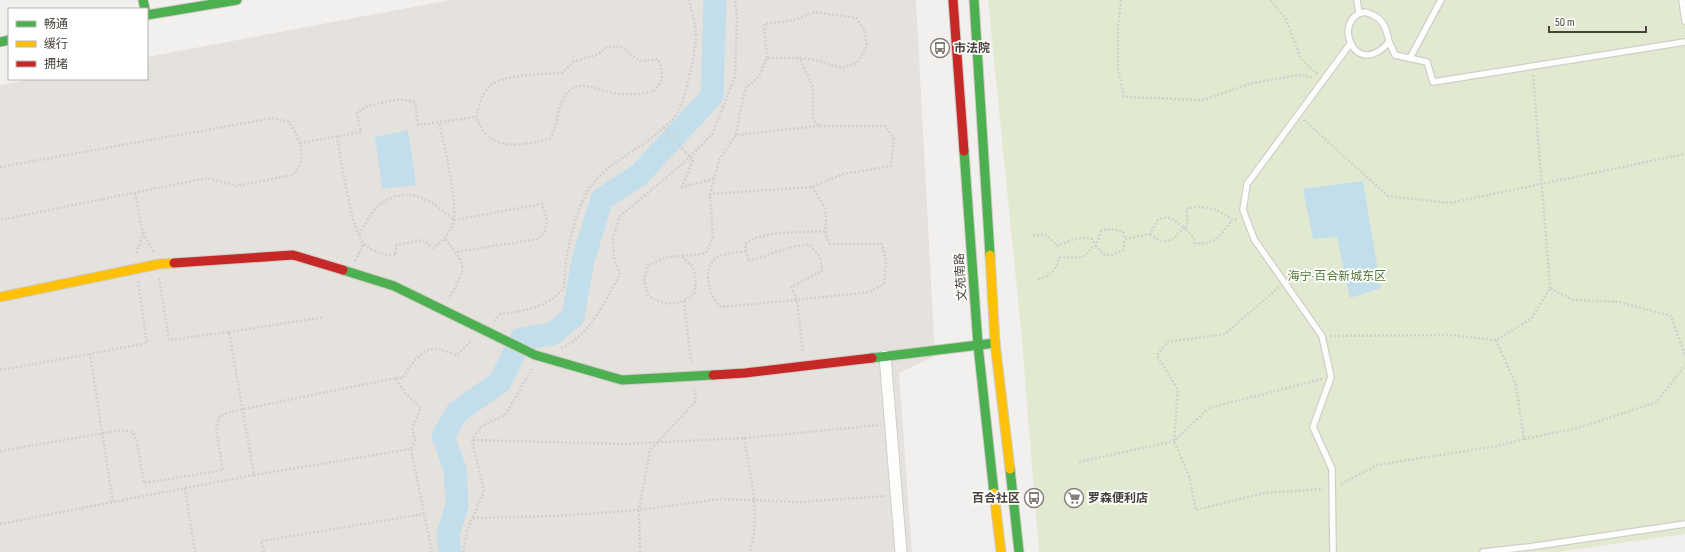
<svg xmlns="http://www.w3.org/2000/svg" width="1685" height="552" font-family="'Sofia Sans Condensed','Noto Sans SC',sans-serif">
<rect width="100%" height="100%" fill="#f2f0ee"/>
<path fill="#e5e2dd" d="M450 0H916L935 356 899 373 912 552H0V85L33 79H147V57Z"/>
<path fill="#e2e9d1" d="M988 0H1685V534L1557 552H1039L1021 330Z"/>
<g fill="#c3deeb">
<path d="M408 130 416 185 382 189 375 137Z"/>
<path d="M1363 181 1381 288 1350 298 1337 237 1313 239 1303 189Z"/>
</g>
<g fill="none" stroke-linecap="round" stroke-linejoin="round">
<path stroke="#c3deeb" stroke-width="23" d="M450 552 448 534 457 505 455 469 443 436 457 412 500 382 521 339 552 334 573 317 583 260 602 199 639 175 712 96 715 0"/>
<g stroke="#d0cecb" stroke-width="8">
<g id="lane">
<path d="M1357 0 1359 13"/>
<path d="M1682 0 1685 21"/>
<path d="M1365 12C1382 17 1386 25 1389 42 1354 82 1331 17 1365 12Z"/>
<path d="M1389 42 1395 55 1427 62 1433 82 1685 42"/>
<path d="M1410 58 1441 0"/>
<path d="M1333 552 1332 469 1313 427 1331 377 1322 336 1254 239 1243 210 1247 184 1350 44"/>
<path d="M1483 552 1529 547 1685 524"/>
</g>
</g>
<g stroke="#d0cecb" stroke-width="13">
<path id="street" d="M885 356 901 552"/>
</g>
<g stroke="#d0ccc5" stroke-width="11">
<g id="fast">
<path d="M143 0 145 9"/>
<path d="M974 0 990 255"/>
<path d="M147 15 237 0"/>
<path d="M0 42 9 40"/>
<path d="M964 151 978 345 994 493"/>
<path d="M343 270 394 286 535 355 622 380 713 375"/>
<path d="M872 358 995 343"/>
<path d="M1010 469 1019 552"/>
</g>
</g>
<g stroke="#d0ccc5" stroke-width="11">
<g id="slow">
<path d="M990 255 995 343 1010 469"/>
<path d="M0 297 159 264 174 263"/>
<path d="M994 493 1001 552"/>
</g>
</g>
<g stroke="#d0ccc5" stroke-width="11">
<g id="jam">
<path d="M953 0 964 151"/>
<path d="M174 263 293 255 343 270"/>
<path d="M713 375 745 373 872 358"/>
</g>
</g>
<g stroke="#d2d0cc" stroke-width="2.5" stroke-dasharray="2 2" stroke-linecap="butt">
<path d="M1121 0 1118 29V69L1124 97 1203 100 1252 83 1300 75 1314 78"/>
<path d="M1270 0 1286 19 1301 59 1318 75"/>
<path d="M767 58 764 24 794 20 815 12 856 18 864 29 867 46 857 63 842 68 815 60 800 58 813 88V120L819 126H886L894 139 891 166 843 174 812 187 710 194 719 160 736 135 819 126"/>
<path d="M1533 75 1550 288"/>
<path d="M1304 120 1388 196 1450 203 1685 154"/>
<path d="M663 127 685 152"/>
<path d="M736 135 743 97 747 85H750L759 76 767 58H800"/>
<path d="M337 136C341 158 351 231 364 244 373 252 384 255 396 255V245L424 240 433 248C442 241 452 232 454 219 457 197 444 146 439 122"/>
<path d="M300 143 361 132 357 113 368 106 399 99 415 102 418 125 476 117C479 106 482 91 492 84 509 74 543 74 562 73L574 61 596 55 607 47 620 46 640 61 658 59C663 74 665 80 653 92 642 93 630 95 619 94 600 92 576 74 563 99 557 111 557 126 551 138 532 143 503 151 487 135 482 130 479 123 476 117"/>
<path d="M693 160 682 187 713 179"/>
<path d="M0 167 273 118 289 122C300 138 309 160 292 175L237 186 207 178 0 220"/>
<path d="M812 187C816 194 823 202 825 210 828 223 822 231 830 244H882L886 262 884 284 869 292 797 300 791 287 822 271 820 257 810 245C788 245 769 256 748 261L745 244C761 230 803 233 825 231"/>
<path d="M135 193 143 233 136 255"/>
<path d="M143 233 154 252"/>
<path d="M359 234C365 226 371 212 378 206 408 183 431 200 454 220L542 204 547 221 545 232 537 239 456 252"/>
<path d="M1150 234C1158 241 1166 244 1175 238L1177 234 1185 228 1194 238V243C1216 245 1219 237 1232 220"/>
<path d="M1033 236 1044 234 1058 246 1074 239 1084 238 1092 239 1096 246 1101 231 1107 229 1123 231 1125 239 1150 234 1158 220C1171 213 1175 222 1185 228L1188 222 1186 209C1200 204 1222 209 1232 220L1238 219"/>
<path d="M445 239C469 269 466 266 449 299"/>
<path d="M746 251C738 253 723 253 716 258 701 268 709 298 721 307L797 300 803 352"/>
<path d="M682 257 693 267 696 283 694 294C676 307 667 306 648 296L644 280 648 265C654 263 660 259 666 258 679 255 693 256 706 253L713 237 710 194"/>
<path d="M355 261 364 243"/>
<path d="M1038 279C1050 276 1056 271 1059 258 1072 256 1085 262 1091 248L1096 246 1105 255H1113L1123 250 1125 239"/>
<path d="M138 281 147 343 90 354 113 502 254 475 229 332 169 340 159 278"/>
<path d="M1279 287 1225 334 1167 342 1157 355 1178 390 1174 441 1189 476 1196 510 1264 493 1323 489"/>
<path d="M684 301 691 362"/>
<path d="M494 321 500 314C524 311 547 308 564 288 564 259 575 205 594 182 608 165 630 154 647 141 655 136 674 120 678 112 685 100 697 47 696 33 695 22 691 10 689 0"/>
<path d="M229 332 324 317"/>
<path d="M1330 336 1451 335 1496 340 1531 319 1550 288 1573 300 1619 302 1671 316 1685 355"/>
<path d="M1496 340 1516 385 1524 439 1578 428 1657 402 1685 365"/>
<path d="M561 348C592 334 604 302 620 274L614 258 613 238 620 216 686 161 713 133 735 76 737 17 735 0"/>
<path d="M0 370 90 354"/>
<path d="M396 378H403C410 366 422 346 438 349 444 350 451 353 457 355L472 340"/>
<path d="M744 438C750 475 761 515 750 552"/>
<path d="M473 440 625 444 744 438 881 425"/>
<path d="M411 449 432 552"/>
<path d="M0 451 122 430 133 432 137 443 144 483 223 470 216 429 219 417 229 412 396 378 405 393 421 408 412 429 415 440 411 449 254 475"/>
<path d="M1079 462 1174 441 1209 408 1322 379"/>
<path d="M1341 484 1377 465 1497 446 1524 439"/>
<path d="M185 488 195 552"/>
<path d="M473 518 557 516 639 510 720 499 799 502 885 496"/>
<path d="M0 524 113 502"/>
<path d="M264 552 261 541 424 514"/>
<path d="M463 552 467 531 484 491 472 440 481 427 506 414 532 369"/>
<path d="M640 552 639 510 650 450 696 401 694 389"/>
</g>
<use href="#lane" stroke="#fdfdfc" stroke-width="5.5"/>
<use href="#street" stroke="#fdfdfc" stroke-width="11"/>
<use href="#fast" stroke="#4caf50" stroke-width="9"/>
<use href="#slow" stroke="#ffc107" stroke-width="9"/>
<use href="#jam" stroke="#c62828" stroke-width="9"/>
<path stroke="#d2d0cc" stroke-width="2.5" stroke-dasharray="2 2" stroke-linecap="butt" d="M685 152 693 160"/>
</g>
<defs>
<g id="bus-ring" transform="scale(1)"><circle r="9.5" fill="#fff" stroke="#847f79" stroke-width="1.5"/><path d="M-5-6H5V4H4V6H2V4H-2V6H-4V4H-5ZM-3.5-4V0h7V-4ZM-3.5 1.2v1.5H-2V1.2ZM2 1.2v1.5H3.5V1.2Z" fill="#847f79"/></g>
<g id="supermarket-ring" transform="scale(1)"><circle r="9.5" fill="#fff" stroke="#847f79" stroke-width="1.5"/><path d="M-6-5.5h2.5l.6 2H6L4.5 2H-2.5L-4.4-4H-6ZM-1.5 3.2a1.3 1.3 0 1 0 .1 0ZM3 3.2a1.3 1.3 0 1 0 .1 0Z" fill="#847f79"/></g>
</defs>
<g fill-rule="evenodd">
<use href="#bus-ring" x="940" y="48"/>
<use href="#bus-ring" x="1034" y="498"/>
<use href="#supermarket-ring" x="1074" y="498"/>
</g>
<g text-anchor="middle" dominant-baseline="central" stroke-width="3.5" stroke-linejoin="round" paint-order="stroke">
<g font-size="12" font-weight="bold" fill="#48423a" stroke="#fff" text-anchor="start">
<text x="954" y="48">市法院</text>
<text x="1020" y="498" text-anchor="end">百合社区</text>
<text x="1088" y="498">罗森便利店</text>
</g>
<g font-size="12" fill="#507532" stroke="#fff">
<text x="1337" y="276">海宁·百合新城东区</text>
</g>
<g font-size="12" fill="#48423a" stroke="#fff">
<text transform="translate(961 277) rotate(-94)">文苑南路</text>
</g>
</g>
<rect x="8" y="8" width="140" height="72" fill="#ffffff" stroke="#b6b3b0"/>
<rect x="16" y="21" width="20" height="6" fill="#4caf50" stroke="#b6b3b0"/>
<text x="44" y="28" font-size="12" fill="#48423a">畅通</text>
<rect x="16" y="41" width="20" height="6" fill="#ffc107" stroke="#b6b3b0"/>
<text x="44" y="48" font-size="12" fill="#48423a">缓行</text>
<rect x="16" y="61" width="20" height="6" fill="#c62828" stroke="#b6b3b0"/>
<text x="44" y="68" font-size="12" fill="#48423a">拥堵</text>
<path d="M1549 26v6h97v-6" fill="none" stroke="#48423a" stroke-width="2"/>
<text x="1555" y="26" font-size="12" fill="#48423a" stroke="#ffffff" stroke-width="3" paint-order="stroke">50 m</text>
</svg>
